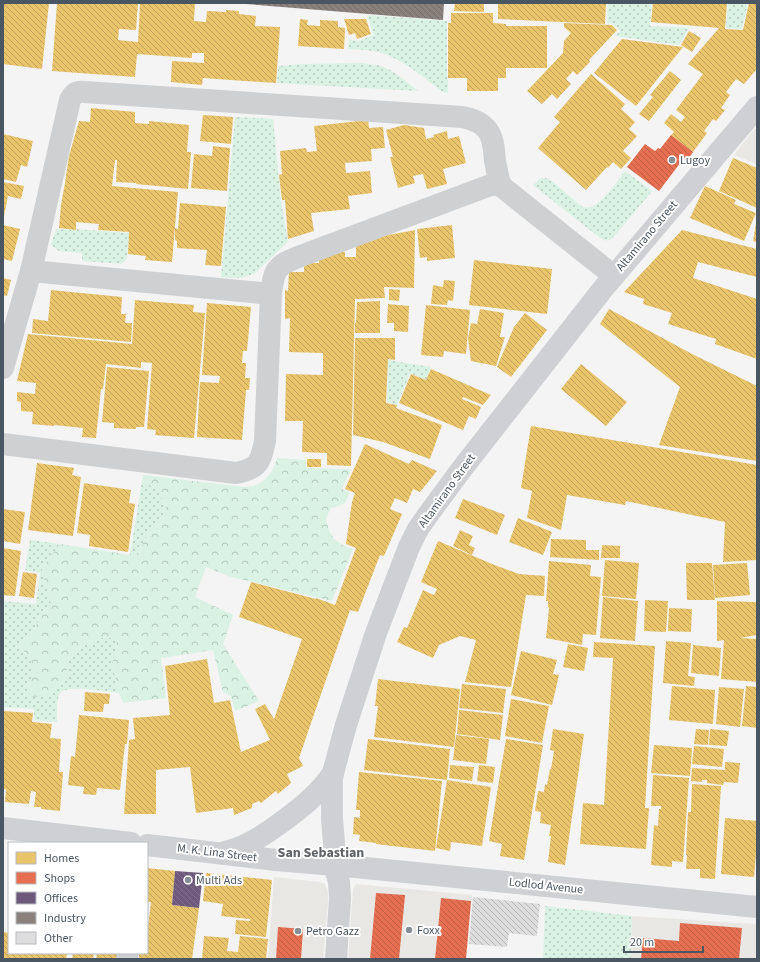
<svg xmlns="http://www.w3.org/2000/svg" width="760" height="962" font-family="'Source Sans 3',sans-serif">
<defs>
<pattern id="grass-dots" width="8" height="8" patternUnits="userSpaceOnUse"><rect width="8" height="8" fill="#d9f2e3"/><path d="M2 2h.1M6 6h.1" fill="none" stroke="#b2c7bb" stroke-width="1.8" stroke-linecap="round"/></pattern>
<pattern id="forest-crowns" width="20" height="18" patternUnits="userSpaceOnUse"><rect width="20" height="18" fill="#d9f2e3"/><path d="M2 6a3 3 0 1 1 6 0M12 15a3 3 0 1 1 6 0" fill="none" stroke="#b2c7bb"/></pattern>
<pattern id="homes-back-hatch" width="6" height="6" patternUnits="userSpaceOnUse"><rect width="6" height="6" fill="#e9c46a"/><path d="M-1 5l2 2M0 0l6 6M5-1l2 2" fill="none" stroke="#bfa25b"/></pattern>
<pattern id="shops-back-hatch" width="6" height="6" patternUnits="userSpaceOnUse"><rect width="6" height="6" fill="#e76f51"/><path d="M-1 5l2 2M0 0l6 6M5-1l2 2" fill="none" stroke="#bd5e47"/></pattern>
<pattern id="offices-back-hatch" width="6" height="6" patternUnits="userSpaceOnUse"><rect width="6" height="6" fill="#6d597a"/><path d="M-1 5l2 2M0 0l6 6M5-1l2 2" fill="none" stroke="#7f708b"/></pattern>
<pattern id="industry-back-hatch" width="6" height="6" patternUnits="userSpaceOnUse"><rect width="6" height="6" fill="#8a817c"/><path d="M-1 5l2 2M0 0l6 6M5-1l2 2" fill="none" stroke="#736c69"/></pattern>
<pattern id="building-back-hatch" width="6" height="6" patternUnits="userSpaceOnUse"><rect width="6" height="6" fill="#ddddde"/><path d="M-1 5l2 2M0 0l6 6M5-1l2 2" fill="none" stroke="#b5b6b7"/></pattern>
</defs>
<rect width="100%" height="100%" fill="#f4f4f4"/>
<g fill="#e8e7e3">
<path d="M754 129H757V164L734 155Z"/>
<path d="M274 877 319 882 325 884 328 893V902L323 959H268Z"/>
<path d="M356 884 472 895 466 959H348L353 889 354 887Z"/>
<path d="M632 916 757 924V959H631Z"/>
</g>
<g fill="url(#grass-dots)">
<path d="M608 3H652L650 26 689 28 679 45 615 36 620 31 613 24 607 23Z"/>
<path d="M728 3H748L742 29 726 28Z"/>
<path d="M367 15 447 21V78L448 79V93L443 92C425 79 404 60 382 53 371 50 359 49 348 49L349 39 358 41 374 35Z"/>
<path d="M362 63C367 64 372 64 377 65 393 69 406 81 418 91L277 83 278 66 302 64Z"/>
<path d="M235 117 273 119 281 201 288 242 255 273 242 278 221 277Z"/>
<path d="M625 171 652 191 612 239C607 241 604 241 600 238L533 185 541 178H546L552 181 581 206C585 208 589 208 593 206 603 202 618 180 625 171Z"/>
<path d="M56 229 76 230V229L129 233 127 259 121 264 82 261V253L59 251 51 245Z"/>
<path d="M388 360 431 367 426 380 410 373 397 405 387 402Z"/>
<path d="M142 481C156 487 160 493 166 507L162 517 149 531 137 556 130 555Z"/>
<path d="M30 540 60 544 42 568 43 577 48 588 52 608 41 616 35 628 26 639 18 645 21 649 29 656 34 671 28 687 66 679 68 659 81 647 105 636 117 639 116 650 112 663 119 693C108 692 66 684 60 693 56 700 57 714 57 722L34 720V709L3 707V601L36 604 40 573 25 570Z"/>
<path d="M545 906 632 916 631 959H543Z"/>
</g>
<path fill="url(#forest-crowns)" d="M277 458 306 460V468L351 469 342 489 350 493 345 503 330 509 326 519 329 531 335 540 346 547 353 549 332 601 228 576 206 567 195 597 233 615 223 644 259 701 235 711 231 696 223 692 213 650 161 658 166 698 123 703 119 693 112 663 116 650 117 639 105 637 81 647 68 659 66 679 58 689 46 696 30 697 28 687 34 671 29 656 21 649 18 645 26 639 35 628 41 616 52 608 48 588 43 577 42 568 60 544 137 556 149 531 162 517 166 507C160 493 156 487 142 481L143 475 244 487C247 487 250 487 253 486 266 483 274 470 277 458Z"/>
<g fill="url(#homes-back-hatch)">
<path d="M3 3H49L42 69 3 64Z"/>
<path d="M57 3H138L136 30 119 29 118 40 138 42 140 3H176L195 4 194 21 206 22 207 11 226 12V10L239 11V14L256 16 255 26 280 27 276 83 203 78 202 85 171 82 172 61 204 63V53H192V58L137 54 135 77 52 71Z"/>
<path d="M455 3H484V12L454 11Z"/>
<path d="M498 3H606L605 24 498 19Z"/>
<path d="M653 3H727L725 29 743 30 749 3H757V69L744 84 736 79 726 92 730 95 721 108 725 110 716 121 713 119 704 131 707 133 693 152 671 135 674 132 664 123 671 114 681 122 685 117 676 110 703 74 688 64 719 28 651 22Z"/>
<path d="M451 13H493V23L506 24V26H547V68H506V78H498V91H467V78H448V23H451Z"/>
<path d="M300 19 308 20 307 25 320 26V20L338 21V27L345 28 344 49 298 46Z"/>
<path d="M344 19H366L371 34 357 39 355 33 349 35Z"/>
<path d="M564 23 612 25 617 30 589 60 590 62 577 75 573 71 566 79 571 84 557 99 552 94 542 104 527 91 563 53 564 41 571 33 564 27Z"/>
<path d="M689 31 701 38 692 52 681 45Z"/>
<path d="M622 39 683 47 636 106 594 73Z"/>
<path d="M670 71 681 80 649 121 639 114 653 97 650 95Z"/>
<path d="M591 74 625 104 621 109 635 122 629 129 637 136 623 151 631 158 621 169 613 162 608 168 607 167 586 190 538 148 560 122 554 117Z"/>
<path d="M91 108 135 112V123L149 124V121L189 125 187 152H191L188 189 136 184V183L116 182 117 160H115L112 186 178 192 172 262 145 260 146 256 128 254 129 232 98 230 99 224 76 222V230L59 228 61 205 65 183 69 156 79 121 90 122Z"/>
<path d="M203 115 233 117 231 144 200 141Z"/>
<path d="M368 120 369 128 383 127 385 148 371 149 372 161 345 163 346 173 370 171 372 193 348 196 350 209 311 213 314 231 288 239 285 200H282L279 175 282 174 280 151 306 148 307 152 317 151 314 126Z"/>
<path d="M404 125 424 128 426 139 434 137 433 135 447 131 448 139 459 136 466 163 443 169 447 184 427 189 423 174 413 176 415 183 398 188 390 157H393L386 130Z"/>
<path d="M3 134 33 141 27 167 21 165 16 182 3 179Z"/>
<path d="M213 146 230 148 227 191 191 188 194 154 212 156Z"/>
<path d="M733 158 757 168V208L719 191Z"/>
<path d="M3 182 24 186 21 199 8 196 4 216Z"/>
<path d="M705 186 736 200 734 204 756 213 744 241 690 218Z"/>
<path d="M180 203 226 207 221 266 205 265 207 250 177 248V241L175 240V228L178 229Z"/>
<path d="M756 223H757V242L753 241Z"/>
<path d="M3 225 20 229 12 261 3 259Z"/>
<path d="M452 225 455 258 427 261V257L420 258 417 229Z"/>
<path d="M415 230 414 288 384 287 385 298 355 299 351 466 327 465V453L302 452 303 421H285L286 374 323 375V353L289 352 290 318 285 319V290L288 291 289 272H304V263H319V256L330 252H345V257H356V246L383 236Z"/>
<path d="M682 230 757 249V277L698 262 693 278 757 299V359L715 344 716 339 668 324 672 313 643 304 644 299 624 292Z"/>
<path d="M474 260 552 269 547 314 469 305Z"/>
<path d="M3 278 11 280 7 296 3 295Z"/>
<path d="M444 280 455 281 453 301 448 300 447 305 431 304 433 285 443 287Z"/>
<path d="M389 289 400 290 399 301 389 300Z"/>
<path d="M51 290 122 297 121 314H126L125 323H132L131 342 32 333 33 319 48 321Z"/>
<path d="M135 300 194 305 193 312 205 313 194 438 155 435 156 430 147 429 152 363 141 362V368L106 364 103 389H101L96 438 82 437 83 428 54 425V426L32 424 33 412 21 411V402L17 401V392L35 394 36 383 17 381 28 334 132 344Z"/>
<path d="M380 301V333H355V323H356L357 302Z"/>
<path d="M207 303 251 307 247 351H243L242 363H246L245 378H250L249 390H246L242 440 197 437 200 382 219 383 220 376 202 375Z"/>
<path d="M388 304 409 306 408 332 394 331V323H387Z"/>
<path d="M426 305 470 310 466 354 444 351 443 357 421 355Z"/>
<path d="M480 309 504 313 500 337H505L496 366 471 361 468 339 471 323 477 324Z"/>
<path d="M609 309 692 354 757 386V461L659 445 680 387 600 324Z"/>
<path d="M525 313 547 330 511 377 497 367 514 327Z"/>
<path d="M355 338H395V360L388 359 386 403 397 405 396 408 442 425 430 459 383 442 353 435Z"/>
<path d="M581 364 627 402 606 426 561 389Z"/>
<path d="M107 367 149 371 144 427H136V429L114 428V423L102 422Z"/>
<path d="M431 369 491 395 483 405 463 397 462 399 481 407 476 419 469 416 463 430 399 403 411 374 426 380Z"/>
<path d="M531 426 757 465V560L723 562 725 522 626 501 625 505 567 495 561 530 527 518 532 491 521 488Z"/>
<path d="M365 444 409 464 412 460 437 471 420 492 413 489 407 503 395 498 390 509 402 514 384 556 380 555 358 612 350 610 299 758 303 766 287 774 291 783 278 794 276 791 261 803 259 801 252 804V808L234 815 233 808 196 813 190 767 156 770V814H124L129 740 135 739 133 718 170 715 165 666 207 659 214 703 230 700 241 752 270 740 255 709 265 704 274 719 302 639 239 617 251 582 316 599V598L335 605 356 548 346 544 352 502 355 493 345 489Z"/>
<rect x="307" y="459" width="14" height="8"/>
<path d="M37 463 74 468 72 475 81 477 73 536 28 530Z"/>
<path d="M84 483 131 490 129 503 135 504 128 552 89 546 90 535 77 533Z"/>
<path d="M463 499 505 515 497 535 455 518Z"/>
<path d="M3 509 25 512 20 544 3 541Z"/>
<path d="M518 518 552 532 543 555 509 542Z"/>
<path d="M460 530 473 536 469 545 475 548 472 555 453 546Z"/>
<path d="M551 539 586 540V550H599V560L550 557Z"/>
<path d="M438 541 492 564 519 574 545 576 544 596 526 595 511 687 465 682 476 640 460 636 439 645 433 658 397 642 404 627 407 628 423 590 434 595 437 589 421 582Z"/>
<path d="M602 545 620 546V558H601Z"/>
<path d="M3 548 21 551 15 596 3 595Z"/>
<path d="M605 560 639 563 636 599 602 596Z"/>
<path d="M549 561 591 565 590 576 601 577 596 635 583 634 582 645 546 638 549 608 548 607V601H546Z"/>
<path d="M686 563H712L715 600H687Z"/>
<path d="M747 563 750 595 715 598 713 565Z"/>
<path d="M23 572 37 574 34 598 19 596Z"/>
<path d="M603 597 638 601 635 641 600 638Z"/>
<path d="M645 600 668 601 666 632 644 631Z"/>
<path d="M717 601 757 602V635L740 638 757 639V682L721 679 724 640 717 641Z"/>
<path d="M669 608 692 609 691 632 668 631Z"/>
<path d="M666 641 691 643 688 676 695 677 694 686 663 683Z"/>
<path d="M594 642 655 646 645 808H649L646 849 580 844 583 803 604 805 613 658 593 657Z"/>
<path d="M568 644 588 648 584 671 563 667Z"/>
<path d="M693 645 721 648 719 676 691 673Z"/>
<path d="M521 651 557 660 553 674 559 675 552 705 511 695Z"/>
<path d="M378 679 460 689 454 747 374 737 378 706H375Z"/>
<path d="M462 684 506 689 503 713 459 708Z"/>
<path d="M672 686 715 690 713 724 669 720Z"/>
<path d="M746 686 757 687V728L742 726Z"/>
<path d="M719 687 744 689 740 727 716 724Z"/>
<path d="M85 692 110 694 109 704H104L103 712 84 711Z"/>
<path d="M511 699 549 706 542 743 505 736Z"/>
<path d="M459 710 503 715 500 740 457 734Z"/>
<path d="M3 711 33 713 32 722 52 724 50 738 61 739 59 772H63L60 811 41 809V807H34L36 792 31 791 29 804 5 802 6 789H3Z"/>
<path d="M79 715 129 720 127 744H125L120 790 97 788 96 795 83 794 84 787 68 785 71 756 75 757Z"/>
<path d="M553 729 584 734 565 865 548 862 551 836H549L551 825 540 823 541 812 535 811 538 791 544 792 545 784 547 785 550 769H551L554 751 550 750Z"/>
<path d="M696 729 709 730 708 745 694 744Z"/>
<path d="M710 729 729 731 727 746 709 745Z"/>
<path d="M456 735 489 739 486 764 453 760Z"/>
<path d="M368 739 450 749 447 780 364 770Z"/>
<path d="M506 739 543 745 524 860 500 856 502 844 489 841Z"/>
<path d="M654 745 692 748 690 776 651 773Z"/>
<path d="M694 746 724 749 722 767 692 764Z"/>
<path d="M725 762 740 763 738 783 724 782 723 785 707 783V780H702V782L691 781 692 768 725 770Z"/>
<path d="M450 765 474 767 472 781 449 778Z"/>
<path d="M479 765 495 767 493 783 477 781Z"/>
<path d="M359 772 442 781 435 851 376 844V843L359 841 360 835 353 834 354 817 360 818V810H356Z"/>
<path d="M653 775 689 778 683 862 672 861V867L651 865 654 825 658 826 659 809H661V806H651Z"/>
<path d="M447 780 491 787 482 846 451 842 450 851 436 848Z"/>
<path d="M692 784 721 786 715 879 700 878V869H686L687 855H686L688 812H691Z"/>
<path d="M725 818 757 821V842L754 877 721 874Z"/>
<path d="M147 868 175 871 172 905 199 908 192 959H139V953H147V935L151 902H147Z"/>
<path d="M206 873 272 880 266 937 235 934 236 920 250 921V919L221 916 223 904 203 901Z"/>
<path d="M4 932 9 933V953H67L66 959H3Z"/>
<path d="M204 936 229 938 227 951 238 952 240 936 268 939 266 959H202Z"/>
<path d="M73 953H94L93 959H72Z"/>
<path d="M97 953H121L120 959H96Z"/>
</g>
<g fill="url(#shops-back-hatch)">
<path d="M671 135 693 152 687 161 684 158 659 191 627 167 645 144 655 151 658 148 660 149Z"/>
<path d="M376 893 405 895 399 959H370Z"/>
<path d="M441 898 471 901 466 959H435Z"/>
<path d="M680 923 742 928 739 959H641L643 938 679 941Z"/>
<path d="M278 927 303 929 301 959H276Z"/>
</g>
<path fill="url(#offices-back-hatch)" d="M175 871 203 873 199 908 172 905Z"/>
<path fill="url(#industry-back-hatch)" d="M246 3H444L443 20 246 4Z"/>
<path fill="url(#building-back-hatch)" d="M473 897 540 904 537 936 509 933 507 947 469 944Z"/>
<g fill="none" stroke-linecap="round" stroke-linejoin="round">
<g stroke="#ced0d2" stroke-width="22">
<path d="M31 271 271 294"/>
<path d="M3 368 31 271 70 100C73 94 77 91 84 92L462 117C472 119 482 122 488 131 494 139 494 152 495 161 497 170 498 178 501 186"/>
<path d="M3 444 236 473C258 469 261 462 265 441L271 294C274 270 275 266 298 257L488 186 494 184 501 186 614 276"/>
<path d="M127 959 128 953"/>
</g>
<g stroke="#ced0d4" stroke-width="22">
<path d="M3 828 131 843"/>
<path d="M147 845 276 860 335 865 757 907"/>
<path d="M225 852C245 848 263 836 279 824 300 809 319 794 333 773"/>
<path d="M336 959 340 899 339 882 335 868 334 843 332 819V779L333 773 346 725 376 633 409 547 418 529 430 512 461 470 602 290 757 107"/>
</g>
</g>
<g fill="#868d94" stroke="#fff" stroke-width="1.5">
<circle cx="672" cy="160" r="4"/>
<circle cx="188" cy="880" r="4"/>
<circle cx="409" cy="930" r="4"/>
<circle cx="298" cy="931" r="4"/>
</g>
<g text-anchor="middle" dominant-baseline="central" stroke-width="4" stroke-linejoin="round" paint-order="stroke">
<g font-size="12" fill="#4a5661" stroke="#fff" text-anchor="start">
<text x="680" y="160">Lugoy</text>
<text x="196" y="880">Multi Ads</text>
<text x="417" y="930">Foxx</text>
<text x="306" y="931">Petro Gazz</text>
</g>
<g font-size="12" fill="#4a5661" stroke="#fff">
<text transform="translate(647 236) rotate(-50)">Altamirano Street</text>
<text transform="translate(447 491) rotate(-54)">Altamirano Street</text>
<text transform="translate(217 853) rotate(7)">M. K. Lina Street</text>
<text transform="translate(546 886) rotate(6)">Lodlod Avenue</text>
</g>
<g font-size="14" font-weight="bold" fill="#5f6368" stroke="#fff">
<text x="321" y="853">San Sebastian</text>
</g>
</g>
<rect width="760" height="962" fill="none" stroke="#4a5661" stroke-width="8"/>
<rect x="8" y="842" width="140" height="112" fill="#ffffff" stroke="#b7bbc0"/>
<rect x="16" y="852" width="20" height="12" fill="#e9c46a" stroke="#b7bbc0"/>
<text x="44" y="862" font-size="12" fill="#4a5661">Homes</text>
<rect x="16" y="872" width="20" height="12" fill="#e76f51" stroke="#b7bbc0"/>
<text x="44" y="882" font-size="12" fill="#4a5661">Shops</text>
<rect x="16" y="892" width="20" height="12" fill="#6d597a" stroke="#b7bbc0"/>
<text x="44" y="902" font-size="12" fill="#4a5661">Offices</text>
<rect x="16" y="912" width="20" height="12" fill="#8a817c" stroke="#b7bbc0"/>
<text x="44" y="922" font-size="12" fill="#4a5661">Industry</text>
<rect x="16" y="932" width="20" height="12" fill="#ddddde" stroke="#b7bbc0"/>
<text x="44" y="942" font-size="12" fill="#4a5661">Other</text>
<path d="M624 946v6h79v-6" fill="none" stroke="#4a5661" stroke-width="2"/>
<text x="630" y="946" font-size="12" fill="#4a5661" stroke="#ffffff" stroke-width="3" paint-order="stroke">20 m</text>
</svg>
